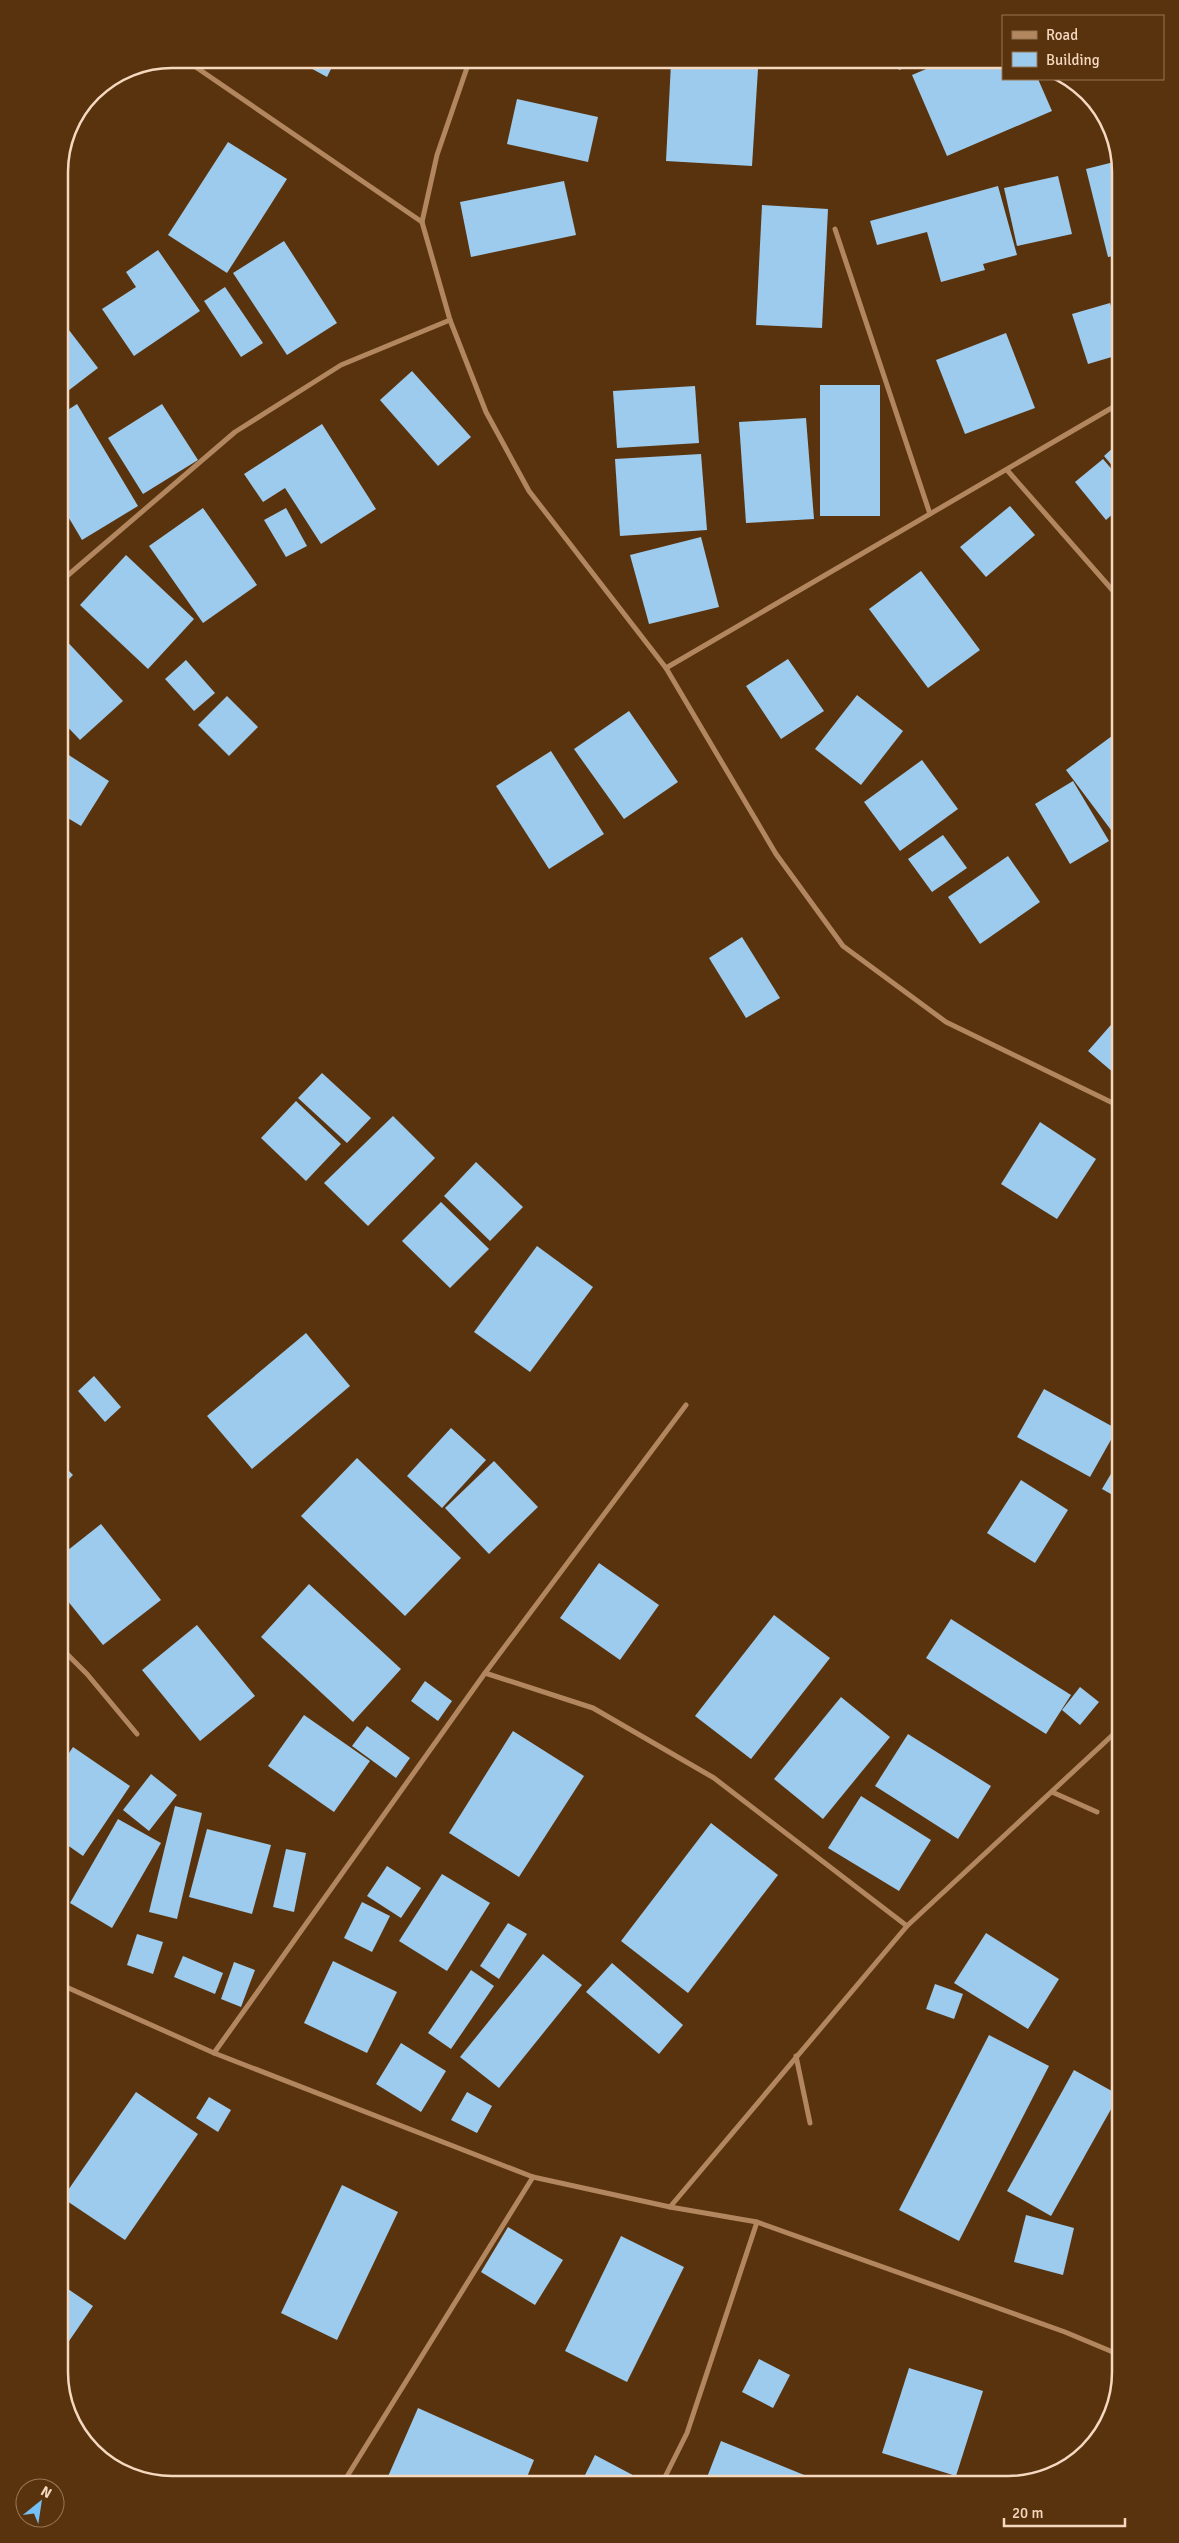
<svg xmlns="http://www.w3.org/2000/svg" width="1179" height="2543" font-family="Signika,sans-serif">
<rect width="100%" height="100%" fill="#59330d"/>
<g fill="#9dcbed">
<path d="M294 59H336L327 77Z"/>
<path d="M895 59H930L899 70Z"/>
<path d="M950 59H1003V79H1038L1052 111 947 156 912 75Z"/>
<path d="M671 63 758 69 752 166 666 161Z"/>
<path d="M517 99 598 117 588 162 507 144Z"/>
<path d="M228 142 287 179 227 273 168 235Z"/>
<path d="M1114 162V256L1108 257 1086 169Z"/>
<path d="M1058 176 1072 234 1017 246 1004 188Z"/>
<path d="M564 181 576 235 471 257 460 202Z"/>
<path d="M998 186 1017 255 983 264 985 270 941 282 927 232 877 245 870 221Z"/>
<path d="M762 205 828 209 822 328 756 325Z"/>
<path d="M284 241 337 323 287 355 233 273Z"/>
<path d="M158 250 200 311 134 356 102 309 136 287 126 272Z"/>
<path d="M225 287 263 343 241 357 204 301Z"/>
<path d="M1110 303 1115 319V356L1088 364 1072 314Z"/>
<path d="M59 317 98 368 60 397 59 345Z"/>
<path d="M1006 333 1035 408 965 434 936 360Z"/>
<path d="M412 371 471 437 438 466 380 400Z"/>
<rect x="820" y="385" width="60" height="131"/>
<path d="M695 386 699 443 617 448 613 391Z"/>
<path d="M77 404 138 506 82 540 60 503V415Z"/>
<path d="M162 404 198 460 143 494 108 438Z"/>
<path d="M806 418 814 519 746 523 739 422Z"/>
<path d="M322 424 376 509 321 544 285 488 263 502 244 474Z"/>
<path d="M1115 446V469L1104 456Z"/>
<path d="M701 454 707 530 620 536 615 459Z"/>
<path d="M1103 459 1115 473V512L1106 520 1075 482Z"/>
<path d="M1010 506 1035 535 986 577 960 547Z"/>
<path d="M203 508 257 585 203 623 149 546Z"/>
<path d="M286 508 307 546 286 557 264 520Z"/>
<path d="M701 537 719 607 649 624 630 555Z"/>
<path d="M126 555 194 619 148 669 80 605Z"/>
<path d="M921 571 980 650 928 688 869 609Z"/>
<path d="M60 634 123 701 80 740 60 719Z"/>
<path d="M788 659 824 711 781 739 746 686Z"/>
<path d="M186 660 215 693 194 711 165 679Z"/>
<path d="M857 695 903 731 861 785 815 749Z"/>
<path d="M227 696 258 727 229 756 198 725Z"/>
<path d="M629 711 678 782 624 819 574 749Z"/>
<path d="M1116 733V826L1111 830 1066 770Z"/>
<path d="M61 750 109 781 81 826 61 814Z"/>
<path d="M551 751 604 834 549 869 496 786Z"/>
<path d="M922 760 958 809 900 851 864 802Z"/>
<path d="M1073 781 1109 841 1070 864 1035 804Z"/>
<path d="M943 835 967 868 932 892 908 859Z"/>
<path d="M1008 856 1040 902 980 944 948 897Z"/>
<path d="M742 937 780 998 746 1018 709 958Z"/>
<path d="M1117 1018V1073L1115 1074 1088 1051Z"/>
<path d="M322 1073 371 1118 347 1143 298 1098Z"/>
<path d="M296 1101 341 1144 306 1181 261 1138Z"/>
<path d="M393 1116 435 1158 368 1226 324 1183Z"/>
<path d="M1040 1122 1096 1159 1057 1219 1001 1184Z"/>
<path d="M476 1162 523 1207 490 1241 444 1196Z"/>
<path d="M441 1202 489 1249 450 1288 402 1241Z"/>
<path d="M537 1246 593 1287 530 1372 474 1332Z"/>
<path d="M306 1333 350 1386 252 1469 207 1416Z"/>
<path d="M94 1376 121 1407 105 1422 78 1391Z"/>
<path d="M1044 1389 1117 1429 1090 1477 1017 1437Z"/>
<path d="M451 1428 486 1460 442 1508 407 1476Z"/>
<path d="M357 1458 461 1558 405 1616 301 1516Z"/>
<path d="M494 1461 538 1507 489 1554 445 1508Z"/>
<path d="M1118 1462V1498L1102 1489Z"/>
<path d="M62 1464 73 1475 62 1486Z"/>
<path d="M1021 1480 1068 1510 1035 1563 987 1533Z"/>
<path d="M101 1524 161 1600 103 1645 63 1595V1554Z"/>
<path d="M599 1563 659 1605 620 1660 560 1618Z"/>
<path d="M309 1584 401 1669 353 1722 261 1637Z"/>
<path d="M774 1615 830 1658 751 1759 695 1716Z"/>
<path d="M951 1619 1071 1695 1046 1734 926 1658Z"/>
<path d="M197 1625 255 1696 200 1741 142 1670Z"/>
<path d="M425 1681 452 1701 438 1721 411 1701Z"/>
<path d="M1080 1687 1099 1702 1080 1725 1062 1710Z"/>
<path d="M841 1697 890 1737 823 1819 774 1779Z"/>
<path d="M304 1715 370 1761 334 1812 268 1766Z"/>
<path d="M367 1726 410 1758 396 1778 352 1746Z"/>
<path d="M513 1731 584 1776 519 1877 449 1833Z"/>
<path d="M908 1734 991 1786 958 1839 875 1786Z"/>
<path d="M73 1747 130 1786 83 1856 63 1842V1762Z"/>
<path d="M151 1774 177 1795 149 1831 123 1810Z"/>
<path d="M861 1796 931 1840 899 1891 828 1848Z"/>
<path d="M175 1806 202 1813 177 1919 149 1912Z"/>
<path d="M118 1819 161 1843 112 1928 70 1903Z"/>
<path d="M711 1823 778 1875 688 1993 621 1941Z"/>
<path d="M207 1829 271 1845 252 1914 189 1897Z"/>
<path d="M286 1849 306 1853 294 1912 273 1907Z"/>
<path d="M387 1866 421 1888 401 1918 367 1896Z"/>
<path d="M442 1874 490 1903 447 1971 399 1941Z"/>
<path d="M362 1902 390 1916 372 1952 344 1938Z"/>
<path d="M508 1923 527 1934 499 1979 480 1966Z"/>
<path d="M986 1933 1059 1979 1028 2029 954 1983Z"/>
<path d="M137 1934 163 1942 153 1974 127 1965Z"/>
<path d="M543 1954 582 1985 499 2088 460 2057Z"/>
<path d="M183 1956 223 1973 215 1994 174 1977Z"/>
<path d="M333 1961 397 1992 367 2053 304 2023Z"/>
<path d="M234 1962 255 1970 241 2007 221 1999Z"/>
<path d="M612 1963 683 2025 659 2054 586 1992Z"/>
<path d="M471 1970 494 1986 451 2049 428 2033Z"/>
<path d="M935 1984 963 1994 954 2019 926 2009Z"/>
<path d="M989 2035 1049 2066 959 2241 899 2210Z"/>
<path d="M401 2043 446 2071 421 2112 376 2084Z"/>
<path d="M1074 2070 1119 2095 1051 2216 1007 2191Z"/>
<path d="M136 2092 198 2134 125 2240 64 2199V2196Z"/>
<path d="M467 2092 492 2106 477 2133 451 2120Z"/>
<path d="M209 2097 231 2110 218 2132 196 2118Z"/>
<path d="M342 2185 398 2212 337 2340 281 2313Z"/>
<path d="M1026 2215 1074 2228 1063 2275 1014 2262Z"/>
<path d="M508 2227 563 2260 535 2305 481 2272Z"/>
<path d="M621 2236 684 2267 627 2382 565 2351Z"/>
<path d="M65 2287 93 2306 65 2347Z"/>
<path d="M759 2359 790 2375 773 2408 742 2392Z"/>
<path d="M909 2368 983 2391 956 2476 882 2453Z"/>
<path d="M418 2408 534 2460 525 2482H390L386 2481Z"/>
<path d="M721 2441 809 2477 808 2480H706Z"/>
<path d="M595 2455 644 2481H582Z"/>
</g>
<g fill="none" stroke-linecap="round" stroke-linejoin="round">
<g stroke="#b2865f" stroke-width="5">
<path d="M184 59 422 222"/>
<path d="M470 59 437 155 422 222 450 320 486 412 529 491 666 668 776 854 843 946 946 1022 1117 1105"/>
<path d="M835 229 930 514"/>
<path d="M1007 470 1115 593"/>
<path d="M60 582 235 432 341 365 450 320"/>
<path d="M666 668 1115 406"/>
<path d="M63 1650 87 1674 137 1734"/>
<path d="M485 1673 593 1708 714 1778 907 1926"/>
<path d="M1052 1792 1097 1812"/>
<path d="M64 1986 214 2053 533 2177 670 2207 757 2222 1065 2332 1120 2355"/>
<path d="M214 2053 485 1673 686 1405"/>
<path d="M796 2056 810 2123"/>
<path d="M670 2207 907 1926 1118 1730"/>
<path d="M663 2481 687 2433 757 2222"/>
<path d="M343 2483 533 2177"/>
</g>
</g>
<path d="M0 0H1179V2543H0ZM172 68H1008A104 104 0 0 1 1112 172V2372A104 104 0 0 1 1008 2476H172A104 104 0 0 1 68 2372V172A104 104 0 0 1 172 68Z" fill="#59330d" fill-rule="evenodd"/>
<path fill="none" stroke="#f5d8c0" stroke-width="2.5" d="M172 68H1008A104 104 0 0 1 1112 172V2372A104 104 0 0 1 1008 2476H172A104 104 0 0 1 68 2372V172A104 104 0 0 1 172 68Z"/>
<rect x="1002" y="15" width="162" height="65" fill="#59330d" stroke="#977555"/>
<rect x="1012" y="31" width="25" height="8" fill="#b2865f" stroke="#977555"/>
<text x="1046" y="40" font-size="15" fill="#f5d8c0">Road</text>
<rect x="1012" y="52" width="25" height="15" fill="#9dcbed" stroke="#977555"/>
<text x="1046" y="65" font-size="15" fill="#f5d8c0">Building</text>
<g transform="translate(40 2503) rotate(30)"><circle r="24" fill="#59330d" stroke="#977555"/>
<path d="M0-4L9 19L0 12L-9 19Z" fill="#75c0f6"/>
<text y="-8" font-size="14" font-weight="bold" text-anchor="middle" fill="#f5d8c0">N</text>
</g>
<path d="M1004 2518v8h121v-8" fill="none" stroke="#f5d8c0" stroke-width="2.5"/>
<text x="1012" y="2518" font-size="15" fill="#f5d8c0" stroke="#59330d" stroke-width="4" paint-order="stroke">20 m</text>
</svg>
